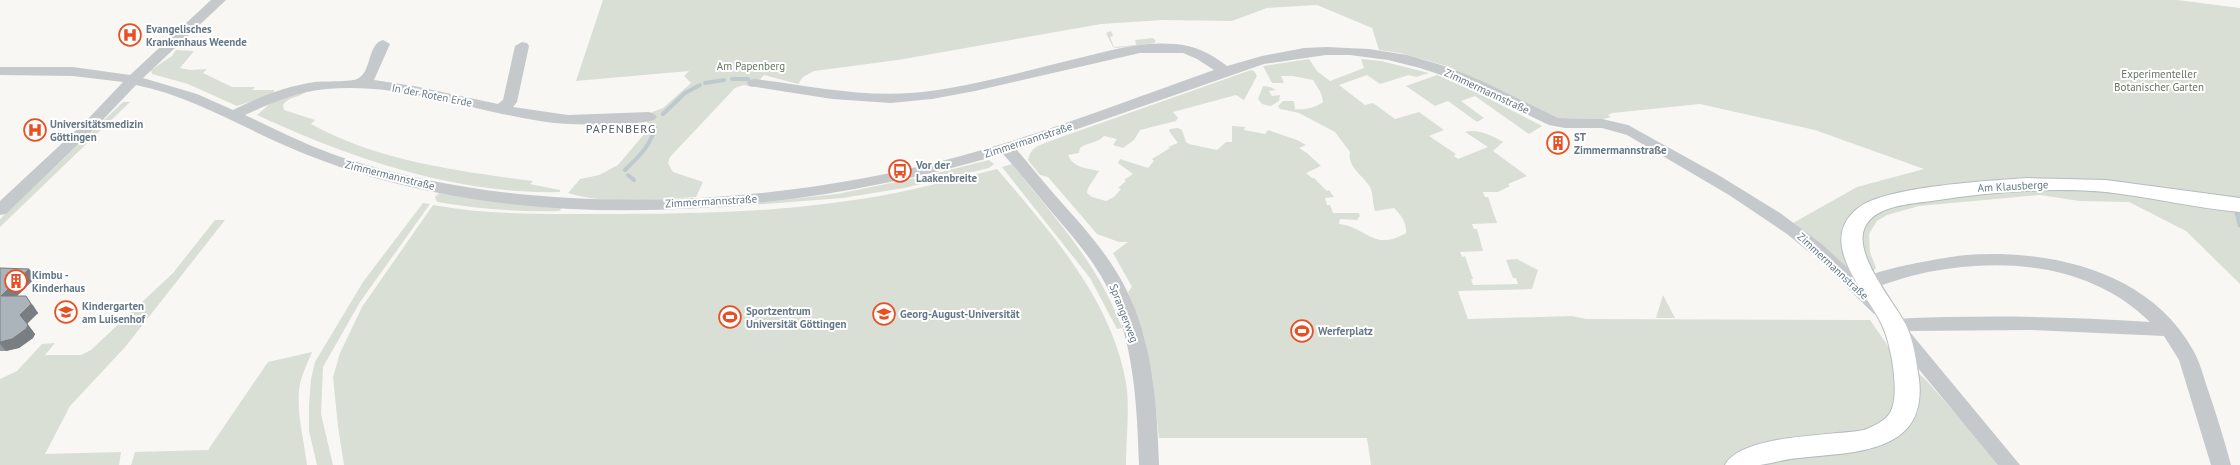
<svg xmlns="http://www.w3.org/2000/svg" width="2240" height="465" font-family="'PT Sans',sans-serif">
<rect width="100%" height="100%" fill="#f8f7f4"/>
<g fill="#d9dfd5">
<path d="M603 0H2177L2240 8V284L2186 231 2129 202 2079 201 2040 195 1919 206 1887 215 1877 221 1869 234 1870 252 1876 268 1872 273 1859 243 1867 222 1880 212 1916 201C1907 200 1895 197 1886 198 1861 200 1836 222 1843 248 1846 256 1850 265 1854 274L1823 245 1793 223 1857 187 1924 169 1815 130 1700 104 1612 113 1608 115 1611 117 1604 119 1557 118 1447 66 1400 53 1379 50 1372 28 1317 5 1267 8 1232 21 1163 20 1101 24 898 60 814 71 803 77 798 84 764 75 753 87 744 85 735 88 670 157 668 163 673 172 703 182 696 197C654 199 607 205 568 193L580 179 599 175 618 165 651 126 646 121 650 113 663 108 691 83 684 76 689 71 576 81Z"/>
<path d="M1111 31 1113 36 1110 37 1114 47 1136 45 1135 40 1153 38 1156 41 1154 43 1116 48 1113 47 1106 33Z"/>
<path d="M176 50 194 51 180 68 190 70 207 69 203 73 232 87H255L252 90H274V94L237 106 188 84 152 74 151 70 172 56Z"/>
<path d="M1309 59 1317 71 1330 81 1364 68 1361 59 1381 61 1429 73 1416 77 1409 75 1380 84 1367 75 1339 85 1365 105 1373 103 1395 119 1419 112 1444 130 1429 136 1456 154 1454 156 1458 159 1488 147 1465 132C1476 128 1494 136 1503 142L1493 151 1527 176 1508 184 1510 186 1498 192H1483L1485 197H1488L1497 223 1472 224 1474 229H1477L1483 251 1460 252 1462 257 1465 256 1473 279H1471L1473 285 1518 284 1516 278H1513L1506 260 1517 259 1538 270 1532 289 1458 291 1468 319 1572 316 1586 319 1870 320 1888 346 1926 380 2001 465H1371L1367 438H1159L1152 375 1144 336 1128 292 1132 287 1113 253 1128 242H1119L1097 234 1048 177 1040 175 1028 160C1031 147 1038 146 1050 141L1251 70 1254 71 1257 76 1244 100 1236 95 1173 112 1178 118 1176 121 1140 130 1134 140 1123 148 1113 145 1117 139 1104 136C1098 143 1088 142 1080 148L1079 153 1068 155C1073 168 1087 168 1099 171L1088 188 1087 193 1092 197 1106 201 1114 197 1121 189 1118 188 1126 181 1124 180 1133 174 1118 163 1120 159 1148 168 1154 161 1152 159 1170 148 1168 147 1178 143 1169 131 1170 129 1178 128 1182 130 1186 142 1189 144 1217 150 1226 142H1232V126L1245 127 1244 130 1265 134 1268 130 1297 140 1306 145 1299 148 1307 153 1321 166 1306 173 1312 178H1314L1327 191 1329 190 1334 197 1325 198 1327 205H1330L1333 213H1359L1360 216 1357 220 1340 219 1339 224C1367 227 1373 252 1406 233 1407 223 1401 215 1394 208L1375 211C1372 203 1374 195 1370 187 1363 175 1347 167 1350 152L1335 132 1299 113 1280 109 1278 106 1283 101H1294L1295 109C1305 110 1315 108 1323 102L1321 93 1313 80 1293 76H1281L1284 83H1272L1263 66Z"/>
<path d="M1437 75 1474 91 1542 126 1529 134 1475 96 1461 101 1484 118 1477 122 1448 101 1435 106 1406 86Z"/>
<path d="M1263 86 1270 87 1276 90 1269 91 1272 96 1280 95 1279 101 1271 106 1262 104 1258 99Z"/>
<path d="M307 91C299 98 289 96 283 105L284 110 315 120 311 124C378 161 457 171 533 181L530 184 560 190V192C456 195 350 158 257 115L272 102Z"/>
<path d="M123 102H130L0 227V219Z"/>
<path d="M989 160 994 164 989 168 904 188 843 198 711 208 837 194 925 176Z"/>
<path d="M1012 164C1055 219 1097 261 1122 328L1117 329 1090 278 1002 167Z"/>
<path d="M997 169C1050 231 1112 300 1126 383 1130 405 1126 441 1126 465H344L338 427 333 377 340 353 362 307 433 205C487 215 541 214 596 214 684 214 774 213 861 199 907 192 952 180 997 169Z"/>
<path d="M439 193 490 201 562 208 559 211C518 212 478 209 437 202L435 197Z"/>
<path d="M423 203 430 204 360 302 323 367 321 414 333 465H317L309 431V405L311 379 315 362 363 282Z"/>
<path d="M215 220H225L126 346 70 406 45 454 121 452 119 465H0V379L17 371 42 344 55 343 45 355H81L91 350 173 273Z"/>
<path d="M1663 295 1675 318H1656Z"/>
<path d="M312 352C307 365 300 377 299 391 297 416 304 440 307 465H131L135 452 208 450 268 362Z"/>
</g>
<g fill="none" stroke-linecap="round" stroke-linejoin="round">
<g stroke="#bdc9cd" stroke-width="4">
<path d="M732 79H748"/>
<path d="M705 83 724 80"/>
<path d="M663 114 685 93 700 85"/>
<path d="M625 170C639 156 650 147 655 127"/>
<path d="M628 175 634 180"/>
</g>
<path stroke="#bdc9cd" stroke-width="5" d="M2237 213 2240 225"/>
<g stroke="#b5bbbf" stroke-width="2">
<path id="secondary" d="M2027 178 2106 180 2240 198V212C2195 208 2151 197 2106 192 2048 187 1989 192 1932 201 1911 204 1878 205 1866 225 1850 252 1894 301 1906 325 1914 342 1916 360 1919 379 1928 455 1852 452 1799 458 1786 459 1773 463 1760 465 1749 465 1736 465 1725 465 1741 434 1832 436 1864 430 1874 426 1886 421 1891 411 1900 392 1891 344 1882 325 1867 292 1815 242 1858 208 1886 186 1989 181 2027 178Z"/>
</g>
<path fill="#c5c9cc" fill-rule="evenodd" d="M211 0H226L143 78 197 94 233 110C259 97 286 86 315 82 324 81 351 82 357 79 372 73 367 44 383 40L390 44 374 80 414 86 498 104 503 100 515 46 522 42 527 43 529 46 517 102 513 107 568 115 649 112 654 114 657 117 654 120C641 124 626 123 612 124 588 125 564 125 540 121 469 110 399 82 326 89 297 92 271 103 245 115 279 131 312 148 347 159 534 219 769 208 957 157 1045 133 1129 100 1214 70L1197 59 1183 53H1140L975 91 932 99 891 103 832 99 749 86 747 83 749 80 754 79C806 85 858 97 911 93 968 88 1024 71 1079 58 1111 50 1142 41 1175 44 1194 45 1212 54 1227 66L1262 56 1304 48 1326 47 1369 49 1407 55 1448 67 1484 82 1558 118 1602 119 1628 125 1720 176 1780 213 1822 244 1861 280C1875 269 1946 257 1966 255 2050 249 2149 271 2193 350 2200 362 2203 375 2207 387 2216 413 2224 439 2231 465H2211L2179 360 2164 336 2032 330 1909 331 2020 465H1998L1893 338 1891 333 1892 331 1887 330 1885 325 1887 320 1894 319C1980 315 2065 316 2150 322 2091 264 2006 257 1928 272 1908 276 1889 283 1869 289L1889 310 1886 314 1880 316 1874 314 1821 262 1787 234 1729 195 1627 135 1602 128H1565L1549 125 1456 80 1420 68 1388 60 1350 55H1326L1264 64 1017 150C1029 164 1041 179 1054 194 1079 222 1106 251 1124 285 1153 340 1157 404 1159 465H1139C1137 404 1134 340 1106 285 1093 260 1074 238 1056 217 1038 196 1021 174 1003 154 804 212 567 235 365 175 335 166 306 155 277 142 231 121 186 95 136 85L96 127 6 214 0 215V201L86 121 123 82 73 76 0 75V67H73L130 75Z"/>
<use href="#secondary" fill="#fff" fill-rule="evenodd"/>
</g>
<path fill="#939ba0" d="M0 268 29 269 36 277 17 296 33 305 38 313 27 323 35 334 33 338 19 348 6 351H0Z"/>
<g fill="#787e82">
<path d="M29 269 36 277 8 305 1 296Z"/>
<path d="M26 296 38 313 27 324 20 315Z"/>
<path d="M28 325 35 334 33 338 19 348 6 351 0 344V342Z"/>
</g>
<path fill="#abb4ba" stroke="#787e82" d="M0 268 29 269 1 296H26L31 304 20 315 28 325 26 329 12 339 0 342Z"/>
<defs>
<g id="hospital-ring" transform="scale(1.15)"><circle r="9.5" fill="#fff" stroke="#e94f23" stroke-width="1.5"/><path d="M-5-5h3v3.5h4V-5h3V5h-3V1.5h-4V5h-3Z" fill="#e94f23"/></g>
<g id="building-ring" transform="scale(1.15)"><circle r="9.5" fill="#fff" stroke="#e94f23" stroke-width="1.5"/><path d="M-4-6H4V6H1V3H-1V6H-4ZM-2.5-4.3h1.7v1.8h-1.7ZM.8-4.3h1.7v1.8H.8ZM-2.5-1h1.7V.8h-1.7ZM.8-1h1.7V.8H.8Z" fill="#e94f23"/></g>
<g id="bus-ring" transform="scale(1.15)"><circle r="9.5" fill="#fff" stroke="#e94f23" stroke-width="1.5"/><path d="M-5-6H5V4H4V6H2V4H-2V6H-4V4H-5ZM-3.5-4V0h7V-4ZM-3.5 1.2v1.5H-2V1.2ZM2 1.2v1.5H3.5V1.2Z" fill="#e94f23"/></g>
<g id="school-ring" transform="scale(1.15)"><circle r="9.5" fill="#fff" stroke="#e94f23" stroke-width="1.5"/><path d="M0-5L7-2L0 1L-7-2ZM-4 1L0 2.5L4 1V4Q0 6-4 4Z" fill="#e94f23"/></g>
<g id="university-ring" transform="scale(1.15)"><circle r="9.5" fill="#fff" stroke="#e94f23" stroke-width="1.5"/><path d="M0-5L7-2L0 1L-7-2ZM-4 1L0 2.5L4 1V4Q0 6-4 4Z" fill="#e94f23"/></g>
<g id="stadium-ring" transform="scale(1.15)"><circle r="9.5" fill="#fff" stroke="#e94f23" stroke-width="1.5"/><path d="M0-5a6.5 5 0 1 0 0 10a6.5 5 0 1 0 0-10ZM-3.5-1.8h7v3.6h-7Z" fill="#e94f23"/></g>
</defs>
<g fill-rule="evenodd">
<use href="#hospital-ring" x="130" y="35"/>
<use href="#hospital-ring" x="35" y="130"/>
<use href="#building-ring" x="1558" y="143"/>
<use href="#bus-ring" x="900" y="171"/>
<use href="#building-ring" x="16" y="281"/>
<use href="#school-ring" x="66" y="312"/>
<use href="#university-ring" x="884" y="314"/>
<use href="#stadium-ring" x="730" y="317"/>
<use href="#stadium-ring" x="1302" y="331"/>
</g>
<g text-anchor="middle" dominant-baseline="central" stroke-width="4" stroke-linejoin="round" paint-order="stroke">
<g font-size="11" font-weight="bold" fill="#657886" stroke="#fff" text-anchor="start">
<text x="146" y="29">Evangelisches<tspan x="146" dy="13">Krankenhaus Weende</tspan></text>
<text x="50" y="124">Universitätsmedizin<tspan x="50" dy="13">Göttingen</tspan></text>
<text x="1574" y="137">ST<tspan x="1574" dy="13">Zimmermannstraße</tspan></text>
<text x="916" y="165">Vor der<tspan x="916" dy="13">Laakenbreite</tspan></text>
<text x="32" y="275">Kimbu -<tspan x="32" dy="13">Kinderhaus</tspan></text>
<text x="82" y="306">Kindergarten<tspan x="82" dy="13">am Luisenhof</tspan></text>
<text x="746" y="311">Sportzentrum<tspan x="746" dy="13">Universität Göttingen</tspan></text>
<text x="900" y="314">Georg-August-Universität</text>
<text x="1318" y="331">Werferplatz</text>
</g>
<g font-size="11" fill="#667861" stroke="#fff">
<text x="751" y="66">Am Papenberg</text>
<text x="2159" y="74">Experimenteller<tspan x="2159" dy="13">Botanischer Garten</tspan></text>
</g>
<g font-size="11" fill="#657886" stroke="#fff">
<text transform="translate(1487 91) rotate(25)">Zimmermannstraße</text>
<text transform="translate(432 95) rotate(11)">In der Roten Erde</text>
<text transform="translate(1028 140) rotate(-18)">Zimmermannstraße</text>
<text transform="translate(390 175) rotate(14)">Zimmermannstraße</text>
<text transform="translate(2013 186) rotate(-3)">Am Klausberge</text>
<text transform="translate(711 201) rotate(-3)">Zimmermannstraße</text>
<text transform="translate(1833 266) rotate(43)">Zimmermannstraße</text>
<text transform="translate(1124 313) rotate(69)">Sprangerweg</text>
</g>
<g font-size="12" letter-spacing="1" fill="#54616b" stroke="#fff">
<text x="621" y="128">PAPENBERG</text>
</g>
</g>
</svg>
